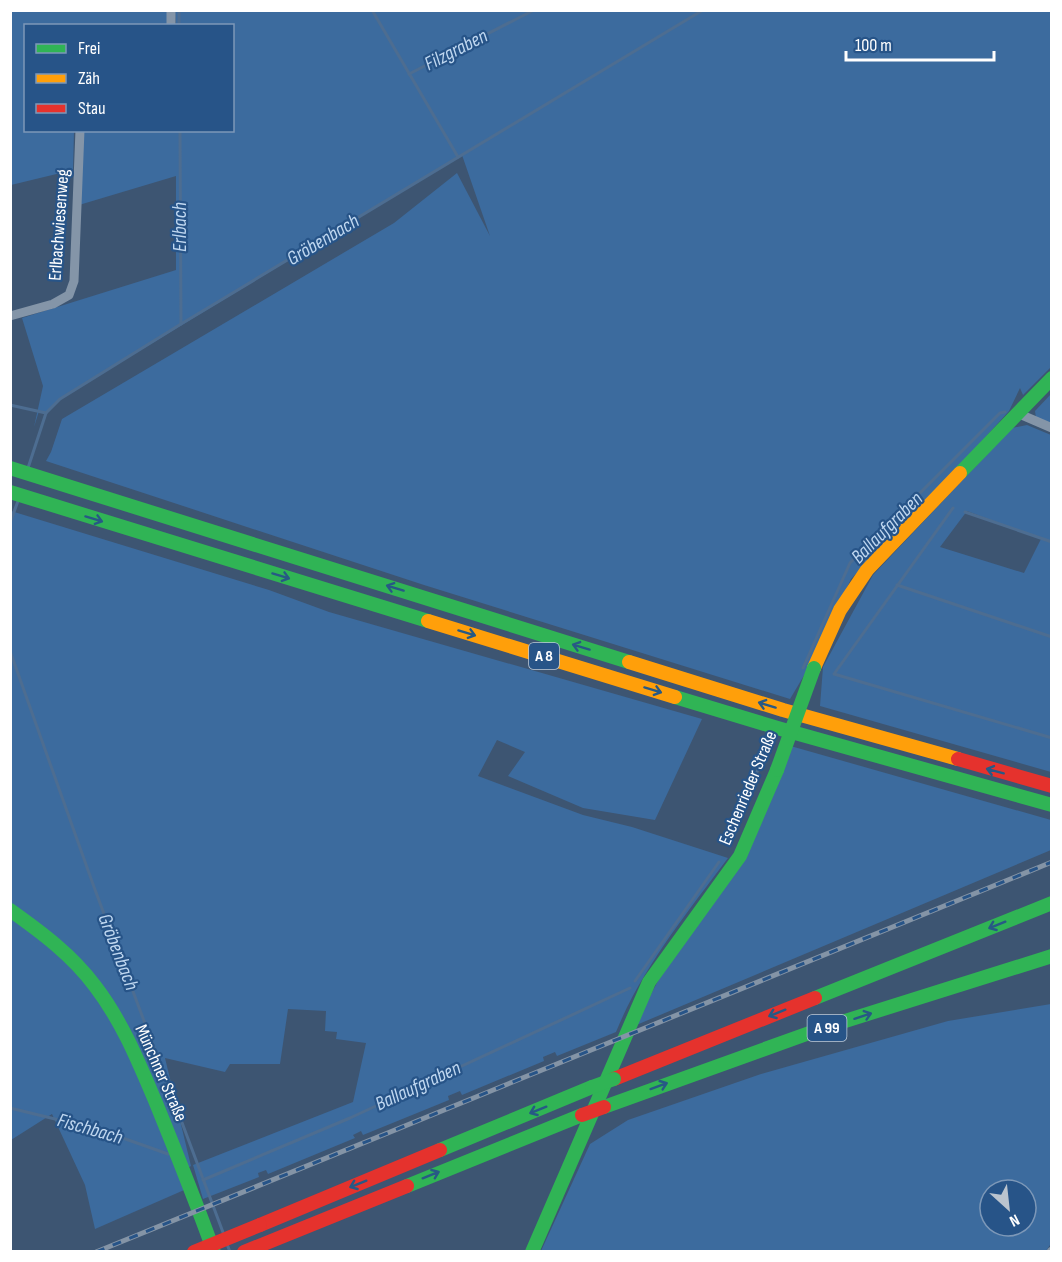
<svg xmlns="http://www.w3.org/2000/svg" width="1062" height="1262" font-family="'Sofia Sans Condensed',sans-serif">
<rect width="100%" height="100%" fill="#3d5572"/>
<g fill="#3c6b9e" fill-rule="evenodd">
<path d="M10 11H167V24L166 26H26V130L74 131 73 170 11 185Z"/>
<path d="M175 11H1051V367L1023 395 1020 388 1009 411 955 471 851 579 809 667 790 699 424 585 46 461 51 452 62 419 394 223 457 173 490 236 462 155 60 399 46 413 39 411 34 427 43 386 22 318 176 270V176L79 205 82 131 232 130V26L176 25Z"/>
<path d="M1051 394V425L1036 418 1035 411Z"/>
<path d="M1027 425 1051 435V772L820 706 823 667 873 575 1012 428ZM967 511 1041 539 1024 573 940 547Z"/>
<path d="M11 511 269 590 329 612 702 719 655 820 583 808 508 776 525 752 497 740 478 776 583 815 632 827 728 858C687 913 642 968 616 1032L557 1056 555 1052 543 1057 544 1061 462 1095 460 1091 448 1096 449 1100 363 1135 361 1131 353 1135 355 1138 268 1174 266 1170 258 1173 259 1177 203 1199 193 1165 353 1102 366 1043 336 1039 337 1032 325 1031 326 1011 288 1009 280 1064H230L225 1072 165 1058 191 1166 184 1170 191 1187 95 1229 85 1185 52 1114 11 1140Z"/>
<path d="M787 745 1051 820V850L634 1026 658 981 740 856Z"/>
<path d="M1051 1004 1052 1242 1046 1251H541L590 1144 628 1120 761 1074 948 1021ZM990 1190H1026V1226H990Z"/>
</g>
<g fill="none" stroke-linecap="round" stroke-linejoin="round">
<g stroke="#4d6d91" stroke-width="3">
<path d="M179 10V26"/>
<path d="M372 10 458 157"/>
<path d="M409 74 534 10"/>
<path d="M180 130 181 324"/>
<path d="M10 405 46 413"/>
<path d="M28 468 46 413 60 399 181 324 703 10"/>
<path d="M953 508 834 674 1052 738"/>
<path d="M965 512 1052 542"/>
<path d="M10 523 18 501"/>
<path d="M897 585 1052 637"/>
<path d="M10 651 94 887 224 1235"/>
<path d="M803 668 850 563 1000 413 1005 412"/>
<path d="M732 839 764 753"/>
<path d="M635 981 719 862"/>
<path d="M10 1108 100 1130 168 1154"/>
<path d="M203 1180 350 1118 630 988"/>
<path d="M227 1244 230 1252"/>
</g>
<g stroke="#8495a8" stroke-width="9">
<path d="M171 26V10"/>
<path d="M10 316 53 304 69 295 74 281 80 130"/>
<path d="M1017 413 1052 428"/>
<path d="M1051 1252 1052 1251"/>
</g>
<g stroke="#30b455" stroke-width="14">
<path d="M10 468 629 662"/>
<path d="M960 473 1052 378"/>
<path d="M10 492 428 621"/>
<path d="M675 697 781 729 1052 805"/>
<path d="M10 910C41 932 72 955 95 986 122 1021 139 1063 156 1103 176 1152 196 1202 214 1252"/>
<path d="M815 998 1052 903"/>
<path d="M604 1107 826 1027 1052 956"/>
<path d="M440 1150 592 1087"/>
<path d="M407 1186 582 1115"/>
<path d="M532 1252 649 982 740 856 777 770"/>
</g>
<g stroke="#ff9f0a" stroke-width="14">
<path d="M428 621 675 697"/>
<path d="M629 662 783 710 958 759"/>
<path d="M814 668 840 610 867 570 960 473"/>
</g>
<g stroke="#e5322d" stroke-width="14">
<path d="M958 759 1052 786"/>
<path d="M614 1079 815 998"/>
<path d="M260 1225 440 1150"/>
<path d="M244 1252 407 1186"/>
</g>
<g stroke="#8494a6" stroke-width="5">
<path id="rail" d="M96 1252 1052 862"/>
</g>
<use href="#rail" stroke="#275488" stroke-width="3" stroke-dasharray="9" stroke-linecap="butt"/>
<g stroke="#30b455" stroke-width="14">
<path d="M777 770 814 668"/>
<path d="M592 1087 614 1079"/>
</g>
<g stroke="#e5322d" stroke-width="14">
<path d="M582 1115 604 1107"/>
<path d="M194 1252 260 1225"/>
</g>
</g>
<defs><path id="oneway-shaft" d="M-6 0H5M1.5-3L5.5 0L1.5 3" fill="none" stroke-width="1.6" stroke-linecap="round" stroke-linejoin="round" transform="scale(1.5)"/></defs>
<g stroke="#275985">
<use href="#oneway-shaft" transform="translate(94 519) rotate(17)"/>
<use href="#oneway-shaft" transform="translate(281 576) rotate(17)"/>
<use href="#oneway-shaft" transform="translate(395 588) rotate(-163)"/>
<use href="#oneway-shaft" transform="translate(467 633) rotate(17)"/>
<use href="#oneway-shaft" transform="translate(581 647) rotate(-163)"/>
<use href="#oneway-shaft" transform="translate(653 690) rotate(17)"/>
<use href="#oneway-shaft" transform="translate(767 705) rotate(-163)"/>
<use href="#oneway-shaft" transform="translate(995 771) rotate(-165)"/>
<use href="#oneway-shaft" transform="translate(997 925) rotate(158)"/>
<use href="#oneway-shaft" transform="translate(777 1013) rotate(158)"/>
<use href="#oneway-shaft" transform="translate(863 1016) rotate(-18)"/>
<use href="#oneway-shaft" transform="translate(659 1086) rotate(-20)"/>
<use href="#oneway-shaft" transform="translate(538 1110) rotate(158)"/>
<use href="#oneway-shaft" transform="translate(431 1175) rotate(-22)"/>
<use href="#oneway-shaft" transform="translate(358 1184) rotate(158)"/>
</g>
<g text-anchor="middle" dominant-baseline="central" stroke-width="4.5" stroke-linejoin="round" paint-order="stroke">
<g fill="#275488" stroke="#beccdb" stroke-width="1.5">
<rect x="529" y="643" width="30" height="26" rx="4.5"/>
<rect x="807.5" y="1015" width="39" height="26" rx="4.5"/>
</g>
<g font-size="16" font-weight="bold" fill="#fff">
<text x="544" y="656">A 8</text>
<text x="827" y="1028">A 99</text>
</g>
<g font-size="18" fill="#fff" stroke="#275488">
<text transform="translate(59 225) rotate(-86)">Erlbachwiesenweg</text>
<text transform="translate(748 788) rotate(-67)">Eschenrieder Straße</text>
<text transform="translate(161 1073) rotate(66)">Münchner Straße</text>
</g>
<g font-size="20" font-style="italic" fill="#bfd7f0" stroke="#275488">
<text transform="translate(456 50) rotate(-27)">Filzgraben</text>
<text transform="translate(180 227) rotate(-90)">Erlbach</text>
<text transform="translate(323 240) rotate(-31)">Gröbenbach</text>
<text transform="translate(887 528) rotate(-45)">Ballaufgraben</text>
<text transform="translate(118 952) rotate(69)">Gröbenbach</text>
<text transform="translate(418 1086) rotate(-25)">Ballaufgraben</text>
<text transform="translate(90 1129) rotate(16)">Fischbach</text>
</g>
</g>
<rect width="1062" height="1262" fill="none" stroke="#ffffff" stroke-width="24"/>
<rect x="24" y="24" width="210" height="108" fill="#275488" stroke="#7d98b8" stroke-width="1.5"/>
<rect x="36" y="44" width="30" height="9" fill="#30b455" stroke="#7d98b8" stroke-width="1.5"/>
<text x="78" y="54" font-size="18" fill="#ffffff">Frei</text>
<rect x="36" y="74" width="30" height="9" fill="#ff9f0a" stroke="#7d98b8" stroke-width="1.5"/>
<text x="78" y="84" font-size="18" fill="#ffffff">Zäh</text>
<rect x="36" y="104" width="30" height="9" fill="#e5322d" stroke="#7d98b8" stroke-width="1.5"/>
<text x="78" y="114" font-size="18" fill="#ffffff">Stau</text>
<g transform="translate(1008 1208) rotate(153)"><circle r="28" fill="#275488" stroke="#7d98b8" stroke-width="1.5"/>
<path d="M0-4.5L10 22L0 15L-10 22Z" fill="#bbc4ce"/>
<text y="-9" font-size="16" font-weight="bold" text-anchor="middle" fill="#ffffff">N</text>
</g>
<path d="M846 51v9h148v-9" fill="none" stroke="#ffffff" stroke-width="3"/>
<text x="855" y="51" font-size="18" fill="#ffffff" stroke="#275488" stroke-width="4.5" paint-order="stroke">100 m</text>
</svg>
